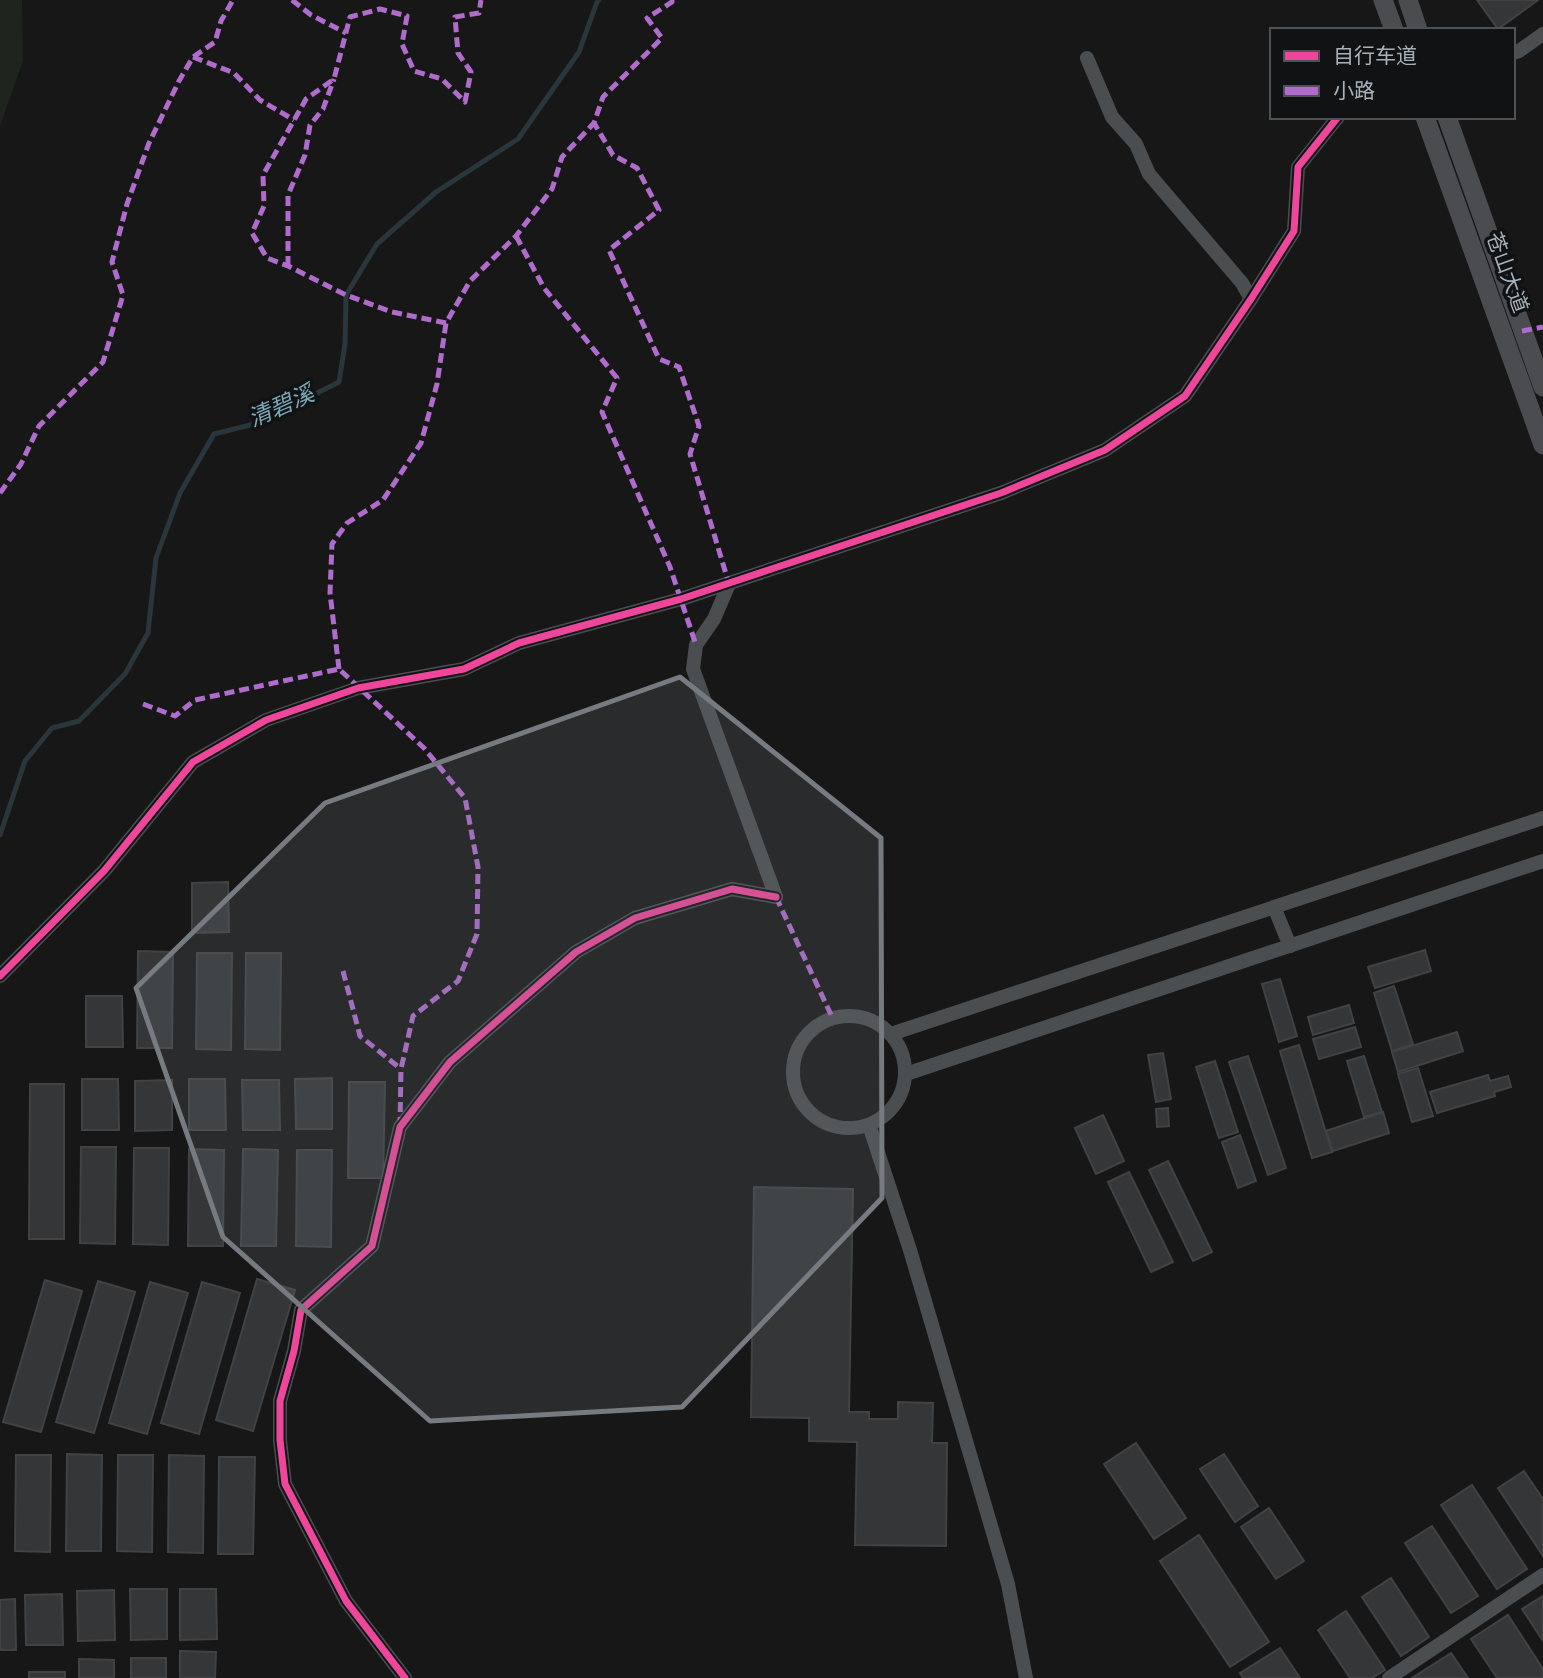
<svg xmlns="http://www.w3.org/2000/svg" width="1543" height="1678" font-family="Overpass,'Noto Sans SC',sans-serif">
<rect width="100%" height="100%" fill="#171718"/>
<path fill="#1d251d" d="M0 0H22L23 61 0 126Z"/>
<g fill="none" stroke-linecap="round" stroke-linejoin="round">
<path stroke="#29363b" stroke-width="5" d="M0 835 25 761 52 728 79 721 125 674 148 633 156 558 180 493 214 434 258 423 339 382 345 344 346 295 377 244 436 192 518 139 579 52 597 2 599 0"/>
</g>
<g fill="#353637" stroke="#404244" stroke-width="2">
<path d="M1477 0H1538L1498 29Z"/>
<path d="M228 882 229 932 192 933V883Z"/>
<path d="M1425 950 1431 971 1375 988 1368 967Z"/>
<path d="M138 951 173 952 172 1048H137Z"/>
<path d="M197 953H232L231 1050 196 1049Z"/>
<path d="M246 953H281L280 1050 245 1049Z"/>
<path d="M1280 979 1297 1036 1279 1042 1262 984Z"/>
<path d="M1394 986 1413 1044 1392 1051 1374 993Z"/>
<path d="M86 996H122L123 1047H86Z"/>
<path d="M1349 1005 1354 1023 1313 1035 1308 1017Z"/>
<path d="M1355 1027 1361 1047 1319 1059 1313 1039Z"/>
<path d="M1457 1032 1463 1051 1398 1072 1392 1052Z"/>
<path d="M1299 1045 1332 1152 1312 1158 1280 1051Z"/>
<path d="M1163 1053 1171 1099 1156 1102 1148 1055Z"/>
<path d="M1248 1056 1286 1168 1268 1175 1229 1062Z"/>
<path d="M1364 1056 1382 1112 1364 1117 1347 1061Z"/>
<path d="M1215 1061 1238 1132 1219 1138 1196 1067Z"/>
<path d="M1418 1068 1433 1116 1412 1122 1398 1074Z"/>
<path d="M1488 1075 1490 1081 1508 1076 1511 1087 1494 1092 1495 1096 1437 1113 1430 1092Z"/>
<path d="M332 1078V1129H296L295 1079Z"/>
<path d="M82 1079H118L119 1130H82Z"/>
<path d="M189 1079H225L226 1130H189Z"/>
<path d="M172 1080V1130L135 1131V1081Z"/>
<path d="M242 1080H279L280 1130H243Z"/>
<path d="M349 1082H385L383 1178H348Z"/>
<path d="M30 1084H64V1239H29Z"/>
<path d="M1168 1108 1169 1126 1157 1127 1156 1109Z"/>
<path d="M1383 1112 1389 1133 1333 1151 1326 1131Z"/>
<path d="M1103 1115 1124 1161 1096 1174 1075 1128Z"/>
<path d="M1240 1135 1256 1181 1238 1188 1222 1142Z"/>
<path d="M81 1147H116L115 1244 80 1243Z"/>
<path d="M134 1148H169L168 1245 133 1244Z"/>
<path d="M189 1149 224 1150 223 1246H188Z"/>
<path d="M243 1149 278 1150 276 1246H241Z"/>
<path d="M297 1150H332L331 1247 296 1246Z"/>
<path d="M1168 1161 1212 1252 1193 1261 1149 1170Z"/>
<path d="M1129 1172 1173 1262 1151 1272 1108 1182Z"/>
<path d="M754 1187 853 1189 849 1412H869V1419H898V1402L933 1403 932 1443H947L946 1546 855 1545 857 1442 809 1441V1418L751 1417Z"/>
<path d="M257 1279 295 1290 253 1431 216 1420Z"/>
<path d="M45 1280 82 1291 41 1432 3 1422Z"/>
<path d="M98 1281 135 1292 94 1433 56 1422Z"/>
<path d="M150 1282 188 1293 147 1434 109 1423Z"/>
<path d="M202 1282 240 1293 199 1434 161 1423Z"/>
<path d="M1136 1443 1186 1518 1154 1539 1104 1464Z"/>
<path d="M67 1454 102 1455 101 1551H66Z"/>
<path d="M1224 1454 1258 1506 1235 1522 1200 1469Z"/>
<path d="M16 1455H51L50 1552 15 1551Z"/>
<path d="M118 1455H153L152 1552 117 1551Z"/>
<path d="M169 1455 204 1456 203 1553 168 1552Z"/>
<path d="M219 1457H255L253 1554H218Z"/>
<path d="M1524 1471 1543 1499V1556L1498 1488Z"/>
<path d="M1472 1485 1527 1569 1497 1589 1441 1505Z"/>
<path d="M1269 1508 1304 1561 1276 1579 1241 1527Z"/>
<path d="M1432 1526 1478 1596 1451 1613 1405 1543Z"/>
<path d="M1199 1535 1269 1642 1230 1667 1160 1561Z"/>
<path d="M1391 1578 1429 1637 1401 1656 1362 1597Z"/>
<path d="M130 1589H167V1639L131 1640Z"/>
<path d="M180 1589H216L217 1639 180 1640Z"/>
<path d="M114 1590 115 1640 78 1641 77 1591Z"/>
<path d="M62 1594 63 1645H26L25 1595Z"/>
<path d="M1543 1596V1641L1522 1609Z"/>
<path d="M15 1599 16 1650H0V1600Z"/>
<path d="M1346 1611 1385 1670 1372 1678H1350L1318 1630Z"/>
<path d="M1508 1615 1543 1669V1678H1497L1471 1639Z"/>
<path d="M1280 1648 1300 1678H1243L1240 1673Z"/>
<path d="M180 1651 216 1652 215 1678H180Z"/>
<path d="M1451 1653 1468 1678H1412Z"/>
<rect x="131" y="1658" width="35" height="20"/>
<path d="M79 1659 114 1660V1678H79Z"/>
<rect x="29" y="1672" width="36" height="6"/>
</g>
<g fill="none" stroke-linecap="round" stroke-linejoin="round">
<g stroke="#4b4e51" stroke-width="14">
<path d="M1513 53 1519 51 1543 34"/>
<path d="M1087 58 1112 117 1136 144 1149 174 1242 283 1251 299"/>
<path d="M729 584 714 619 696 645 693 669 776 897"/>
<path d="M1274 907 1290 946"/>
<path d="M0 976 104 871 193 762 266 720 358 688 464 669 519 643 681 599 1001 493 1105 450 1185 396 1251 299 1294 231 1298 167 1338 117"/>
<circle cx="849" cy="1072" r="56"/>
<path d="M891 1034 1543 818"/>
<path d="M906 1074 1543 861"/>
<path d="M869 1125 910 1250 1008 1584 1026 1678"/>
<path d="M405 1678 346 1601 285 1484 280 1440V1401L294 1351 301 1310 372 1246 400 1127 450 1062 576 952 635 918 732 889 776 897"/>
<path d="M1389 1678 1543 1575"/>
</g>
<g stroke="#4a4c4f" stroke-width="19">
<path d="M1383 0 1394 30"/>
<path d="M1408 0 1418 30"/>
<path d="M1425 117 1543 445"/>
<path d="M1447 117 1543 387"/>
</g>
<g stroke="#b06ccc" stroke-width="5" stroke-dasharray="10 5" stroke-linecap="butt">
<path d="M292 0 311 15 346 33"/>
<path d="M672 0V2L647 18 662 38 603 97 594 123 613 155 637 168 659 210 609 250 659 359 679 367 699 426 690 454 729 584"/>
<path d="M193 57 234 73 260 100 294 120"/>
<path d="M516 236 544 288 617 378 602 412 670 567 696 645"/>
<path d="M288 266V195L305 155 310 125 323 109 334 79"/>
<path d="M446 323 392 312 346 295 288 266 267 258 252 233 264 206 263 175 306 99 334 79 350 17 380 9 407 16 402 44 414 71 442 79 465 102 471 72 458 53 455 17 479 13 481 0"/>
<path d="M1522 331 1543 327"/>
<path d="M0 493 21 464 39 426 103 362 123 295 112 262 127 204 149 143 179 81 193 57 215 42 221 21 233 0"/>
<path d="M339 669 330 593 332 544 347 523 383 500 421 443 437 384 446 323 470 281 516 236 552 189 562 157 594 123"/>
<path d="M143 704 175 716 195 700 339 669 424 748 465 798 478 867 477 934 458 981 413 1016 401 1069 400 1125"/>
<path d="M776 897 833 1019"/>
<path d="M343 971 360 1036 401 1069"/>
</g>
<g stroke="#111214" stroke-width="11">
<g id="cycleway">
<path d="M0 976 104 871 193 762 266 720 358 688 464 669 519 643 681 599 1001 493 1105 450 1185 396 1251 299 1294 231 1298 167 1338 117"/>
<path d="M405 1678 346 1601 285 1484 280 1440V1401L294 1351 301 1310 372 1246 400 1127 450 1062 576 952 635 918 732 889 776 897"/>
</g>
</g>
<use href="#cycleway" stroke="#ed469a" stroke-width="7"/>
</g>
<path fill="#757b81" fill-opacity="0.2" stroke="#757b81" stroke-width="5" stroke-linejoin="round" d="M680 677 881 838 882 1198 682 1407 430 1421 223 1237 136 988 325 803Z"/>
<g text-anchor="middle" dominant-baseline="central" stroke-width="7" stroke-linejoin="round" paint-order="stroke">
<g font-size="21" fill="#a7b1ba" stroke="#111214">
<text transform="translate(1506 273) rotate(70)">苍山大道</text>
</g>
<g font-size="23" font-style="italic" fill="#7ca8b7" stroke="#111214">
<text transform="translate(282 408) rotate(-24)">清碧溪</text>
</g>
</g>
<rect x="1270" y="28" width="245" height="91" fill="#111214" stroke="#4d5256" stroke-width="2"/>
<rect x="1284" y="51" width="35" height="10" fill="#ed469a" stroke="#4d5256" stroke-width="2"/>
<text x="1333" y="63" font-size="21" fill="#a7b1ba">自行车道</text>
<rect x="1284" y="86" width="35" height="10" fill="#b06ccc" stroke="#4d5256" stroke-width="2"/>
<text x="1333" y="98" font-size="21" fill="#a7b1ba">小路</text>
</svg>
